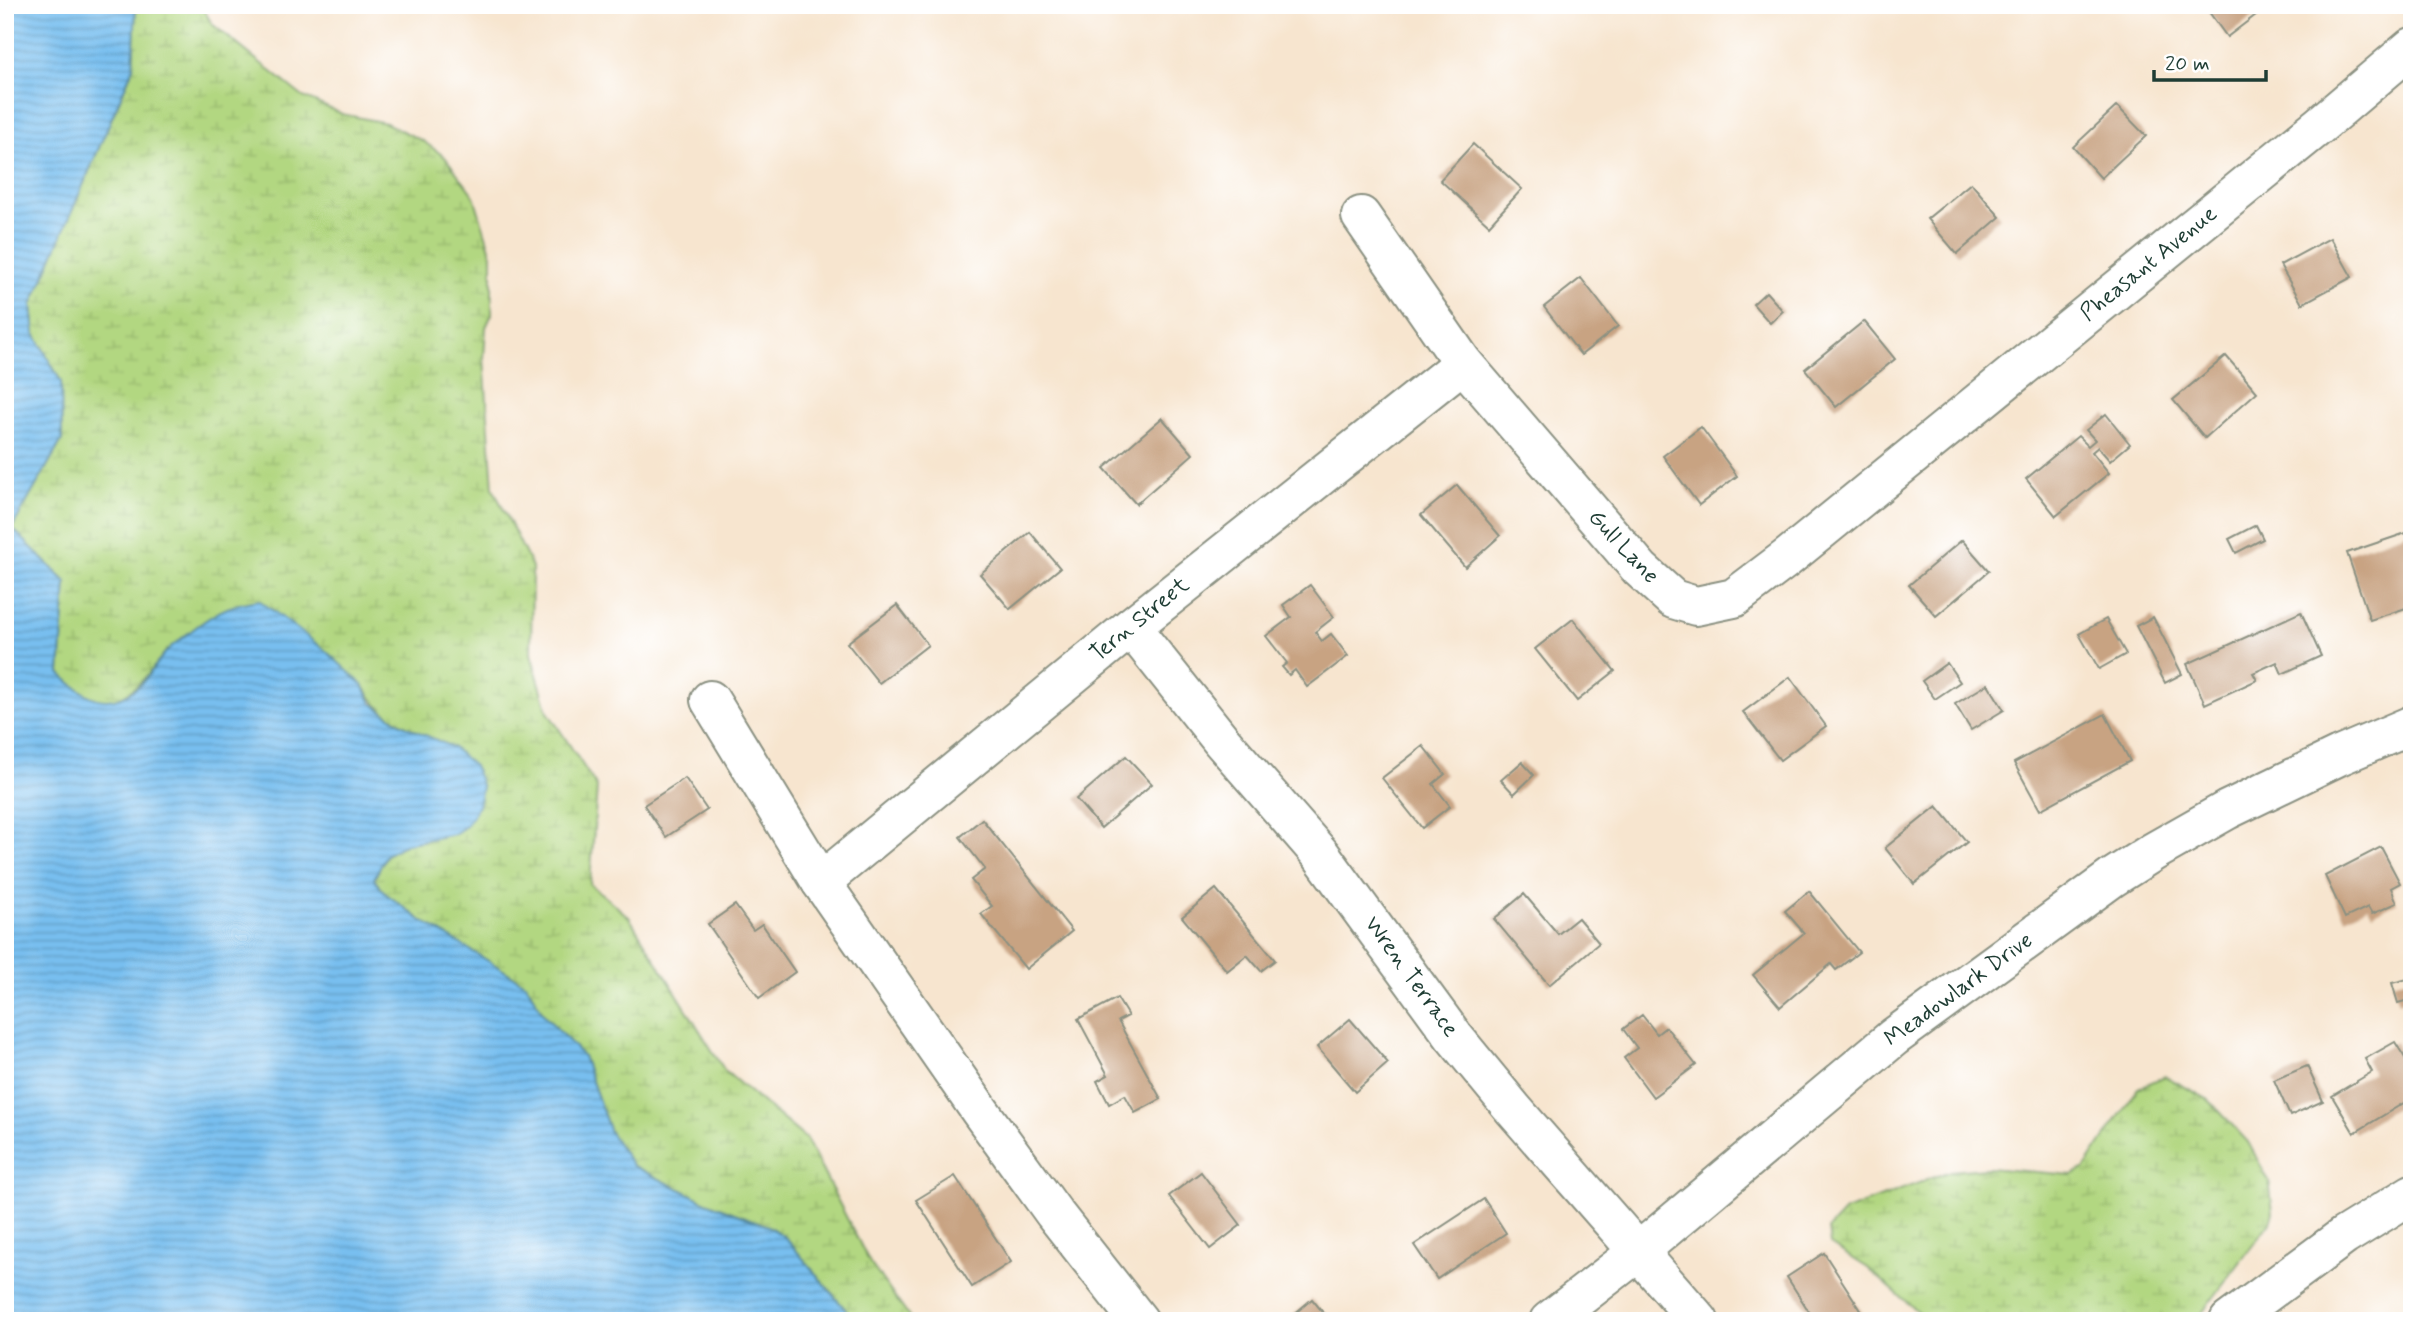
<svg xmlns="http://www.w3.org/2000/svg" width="2417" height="1326" font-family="Mynerve,sans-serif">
<defs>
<pattern id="wetland-marsh" width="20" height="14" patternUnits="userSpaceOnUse" patternTransform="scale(1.75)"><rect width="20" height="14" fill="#b2d781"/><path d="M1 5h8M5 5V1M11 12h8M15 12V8" fill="none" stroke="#99b970"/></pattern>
<pattern id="water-rules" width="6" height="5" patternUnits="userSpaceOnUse" patternTransform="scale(1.75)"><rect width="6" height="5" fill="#78bff0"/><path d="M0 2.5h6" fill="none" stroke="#629cc3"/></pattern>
</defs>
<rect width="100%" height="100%" fill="#fff"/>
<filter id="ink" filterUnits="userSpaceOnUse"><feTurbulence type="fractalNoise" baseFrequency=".0143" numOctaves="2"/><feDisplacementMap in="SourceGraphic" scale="14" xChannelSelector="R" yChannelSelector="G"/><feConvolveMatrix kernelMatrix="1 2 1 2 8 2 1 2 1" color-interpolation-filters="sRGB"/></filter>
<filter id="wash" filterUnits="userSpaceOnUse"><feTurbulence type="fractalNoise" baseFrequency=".00686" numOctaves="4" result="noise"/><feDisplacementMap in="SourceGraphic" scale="28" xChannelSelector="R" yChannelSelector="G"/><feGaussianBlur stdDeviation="1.57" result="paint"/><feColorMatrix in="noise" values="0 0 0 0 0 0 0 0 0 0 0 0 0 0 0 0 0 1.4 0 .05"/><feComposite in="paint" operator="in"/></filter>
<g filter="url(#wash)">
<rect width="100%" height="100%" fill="#f7e5cf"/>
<g fill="url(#wetland-marsh)" stroke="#688a5a" stroke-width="2">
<path d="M136 5H201L212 24 303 97 342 114 386 123 423 141 445 157 474 196 492 255V314L486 327 484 358 493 488 532 567 531 654 548 712 597 787 590 884 629 917 725 1071 806 1139 870 1263 912 1321H855L786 1238 768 1226 706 1202 633 1166 610 1132 583 1056 544 1015 526 984 421 920 385 893 374 879 386 855 405 844 454 834 452 747C417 731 382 721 363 685L167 650C146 677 119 719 80 692 72 687 66 679 60 673L66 582 12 528 62 440 61 382 35 334 32 305 133 68Z"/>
<path d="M2165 1076 2209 1100 2248 1142 2269 1181 2273 1212 2270 1222 2196 1321H1928L1868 1268 1830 1244 1828 1229 1845 1211 1950 1171 1988 1168 2072 1175 2084 1169 2138 1088Z"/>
</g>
<path fill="url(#water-rules)" stroke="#4c7e92" stroke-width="2" d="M5 5H136L133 68 32 305 35 334 61 382 62 440 12 528 66 582 60 673C85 697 107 713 139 686 149 677 156 662 166 652 172 645 180 640 187 634 211 615 227 604 259 600L325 650 363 685 372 703 401 724 452 747 474 766 482 787 478 806 466 826 454 834 405 844 386 855 374 879 385 893 421 920 526 984 544 1015 583 1056 610 1132 633 1166 706 1202 768 1226 786 1238 855 1321H5Z"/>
<g id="blocks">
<g fill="#c8a382">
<path d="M2204 5H2269L2227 37Z"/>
<path d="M2117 106 2146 136 2101 178 2073 147Z"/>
<path d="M1473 144 1522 189 1489 225 1440 180Z"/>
<path d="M1971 183 2000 217 1957 254 1927 219Z"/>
<path d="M2330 238 2352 277 2302 304 2280 265Z"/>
<path d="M1581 278 1618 326 1581 355 1544 307Z"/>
<path d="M1766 292 1783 311 1770 323 1753 304Z"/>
<path d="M1864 321 1895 359 1836 407 1805 369Z"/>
<path d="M2226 356 2257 392 2205 438 2173 400Z"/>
<path d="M2106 414 2130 444 2110 461 2098 447 2092 452 2109 473 2056 516 2026 479 2078 436 2088 446 2095 440 2086 430Z"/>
<path d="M1162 418 1193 454 1136 504 1104 468Z"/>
<path d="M1701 427 1737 476 1699 505 1663 456Z"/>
<path d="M1457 485 1500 536 1465 567 1421 515Z"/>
<path d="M2256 525 2263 539 2236 553 2229 539Z"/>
<path d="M2412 531V606L2370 620 2347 553Z"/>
<path d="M1030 532 1060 568 1010 609 980 574Z"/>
<path d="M1962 540 1989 571 1936 616 1909 585Z"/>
<path d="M1310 585 1334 617 1315 632 1322 641 1331 634 1348 656 1307 687 1295 670 1289 675 1282 667 1287 663 1266 636 1291 617 1283 605Z"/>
<path d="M897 605 928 645 879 683 847 643Z"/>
<path d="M2301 612 2321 656 2282 674 2277 662 2253 673 2257 680 2205 704 2187 664Z"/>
<path d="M2153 617 2182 674 2165 683 2136 626Z"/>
<path d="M1573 619 1615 671 1577 701 1535 649Z"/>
<path d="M2106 619 2126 654 2099 669 2079 634Z"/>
<path d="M1947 663 1960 682 1935 699 1922 681Z"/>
<path d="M1790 677 1826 726 1780 760 1743 712Z"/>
<path d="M1988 684 2004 710 1971 730 1955 704Z"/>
<path d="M2105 714 2130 761 2040 810 2014 763Z"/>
<path d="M1423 746 1445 774 1433 784 1450 806 1422 828 1382 778Z"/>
<path d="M1126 756 1152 784 1101 828 1076 799Z"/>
<path d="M1522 762 1534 775 1514 794 1501 780Z"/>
<path d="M685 778 707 810 666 837 644 805Z"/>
<path d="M1937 806 1967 842 1914 884 1885 848Z"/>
<path d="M982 819 1072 931 1026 969 981 914 992 906 971 880 985 869 960 837Z"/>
<path d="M2381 847 2400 883 2391 888 2397 903 2372 914 2368 907 2345 918 2325 876Z"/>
<path d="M1216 889 1275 960 1261 971 1247 955 1227 971 1182 917Z"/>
<path d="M1809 891 1859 952 1836 970 1831 964 1780 1007 1753 975 1804 933 1785 911Z"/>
<path d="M1524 894 1558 934 1578 918 1599 943 1549 985 1494 919Z"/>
<path d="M735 905 753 930 762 924 795 972 759 998 708 924Z"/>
<path d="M2412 978V999L2398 1003 2392 983Z"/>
<path d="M1117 998 1128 1016 1118 1021 1161 1099 1135 1113 1125 1095 1109 1104 1097 1081 1108 1075 1078 1019Z"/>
<path d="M1642 1015 1657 1034 1666 1027 1696 1065 1653 1097 1624 1058 1637 1048 1623 1029Z"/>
<path d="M1350 1019 1388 1063 1355 1092 1317 1047Z"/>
<path d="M2395 1042 2412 1069V1098L2354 1133 2332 1096 2372 1072 2365 1059Z"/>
<path d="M2307 1066 2323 1101 2290 1116 2274 1080Z"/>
<path d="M1201 1172 1241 1225 1210 1249 1169 1196Z"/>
<path d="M955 1176 1011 1262 972 1287 916 1200Z"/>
<path d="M1484 1199 1506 1233 1437 1279 1414 1245Z"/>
<path d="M1824 1253 1862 1312 1849 1321H1815L1787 1277Z"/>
<path d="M1312 1299 1330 1321H1286Z"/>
</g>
</g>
</g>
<g filter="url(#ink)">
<use href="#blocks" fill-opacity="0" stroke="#8b9182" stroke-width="2"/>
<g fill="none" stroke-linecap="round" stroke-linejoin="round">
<g stroke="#8b9182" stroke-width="42">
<g id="minor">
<path d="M1361 216 1463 363 1640 569 1673 599 1696 606 1734 598 1787 558 2320 125 2412 47"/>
<path d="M1131 627 1221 740 1321 855 1454 1037 1514 1110 1699 1321"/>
<path d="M710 700 821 882 980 1111 1054 1213 1139 1321"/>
<path d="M821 882 1131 627 1463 363"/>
<path d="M1549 1321 1638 1252 1894 1037 2112 878 2153 852 2227 810 2339 756 2412 725"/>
<path d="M2229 1321 2344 1236 2412 1194"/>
</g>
</g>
<use href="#minor" stroke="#fff" stroke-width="38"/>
</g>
</g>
<g text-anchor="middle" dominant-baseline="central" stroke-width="5" stroke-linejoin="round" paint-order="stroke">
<g font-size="23" fill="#1f3d34" stroke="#fff">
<text transform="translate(2149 264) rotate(-39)">Pheasant Avenue</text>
<text transform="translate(1623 547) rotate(47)">Gull Lane</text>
<text transform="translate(1140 620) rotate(-39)">Tern Street</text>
<text transform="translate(1411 977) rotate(54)">Wren Terrace</text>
<text transform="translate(1959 990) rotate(-36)">Meadowlark Drive</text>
</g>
</g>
<rect width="2417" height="1326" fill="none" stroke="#fff" stroke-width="28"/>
<path d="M2154 70v10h112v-10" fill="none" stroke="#1f3d34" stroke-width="3.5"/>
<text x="2165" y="70" font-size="21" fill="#1f3d34" stroke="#ffffff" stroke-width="5" paint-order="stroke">20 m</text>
</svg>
